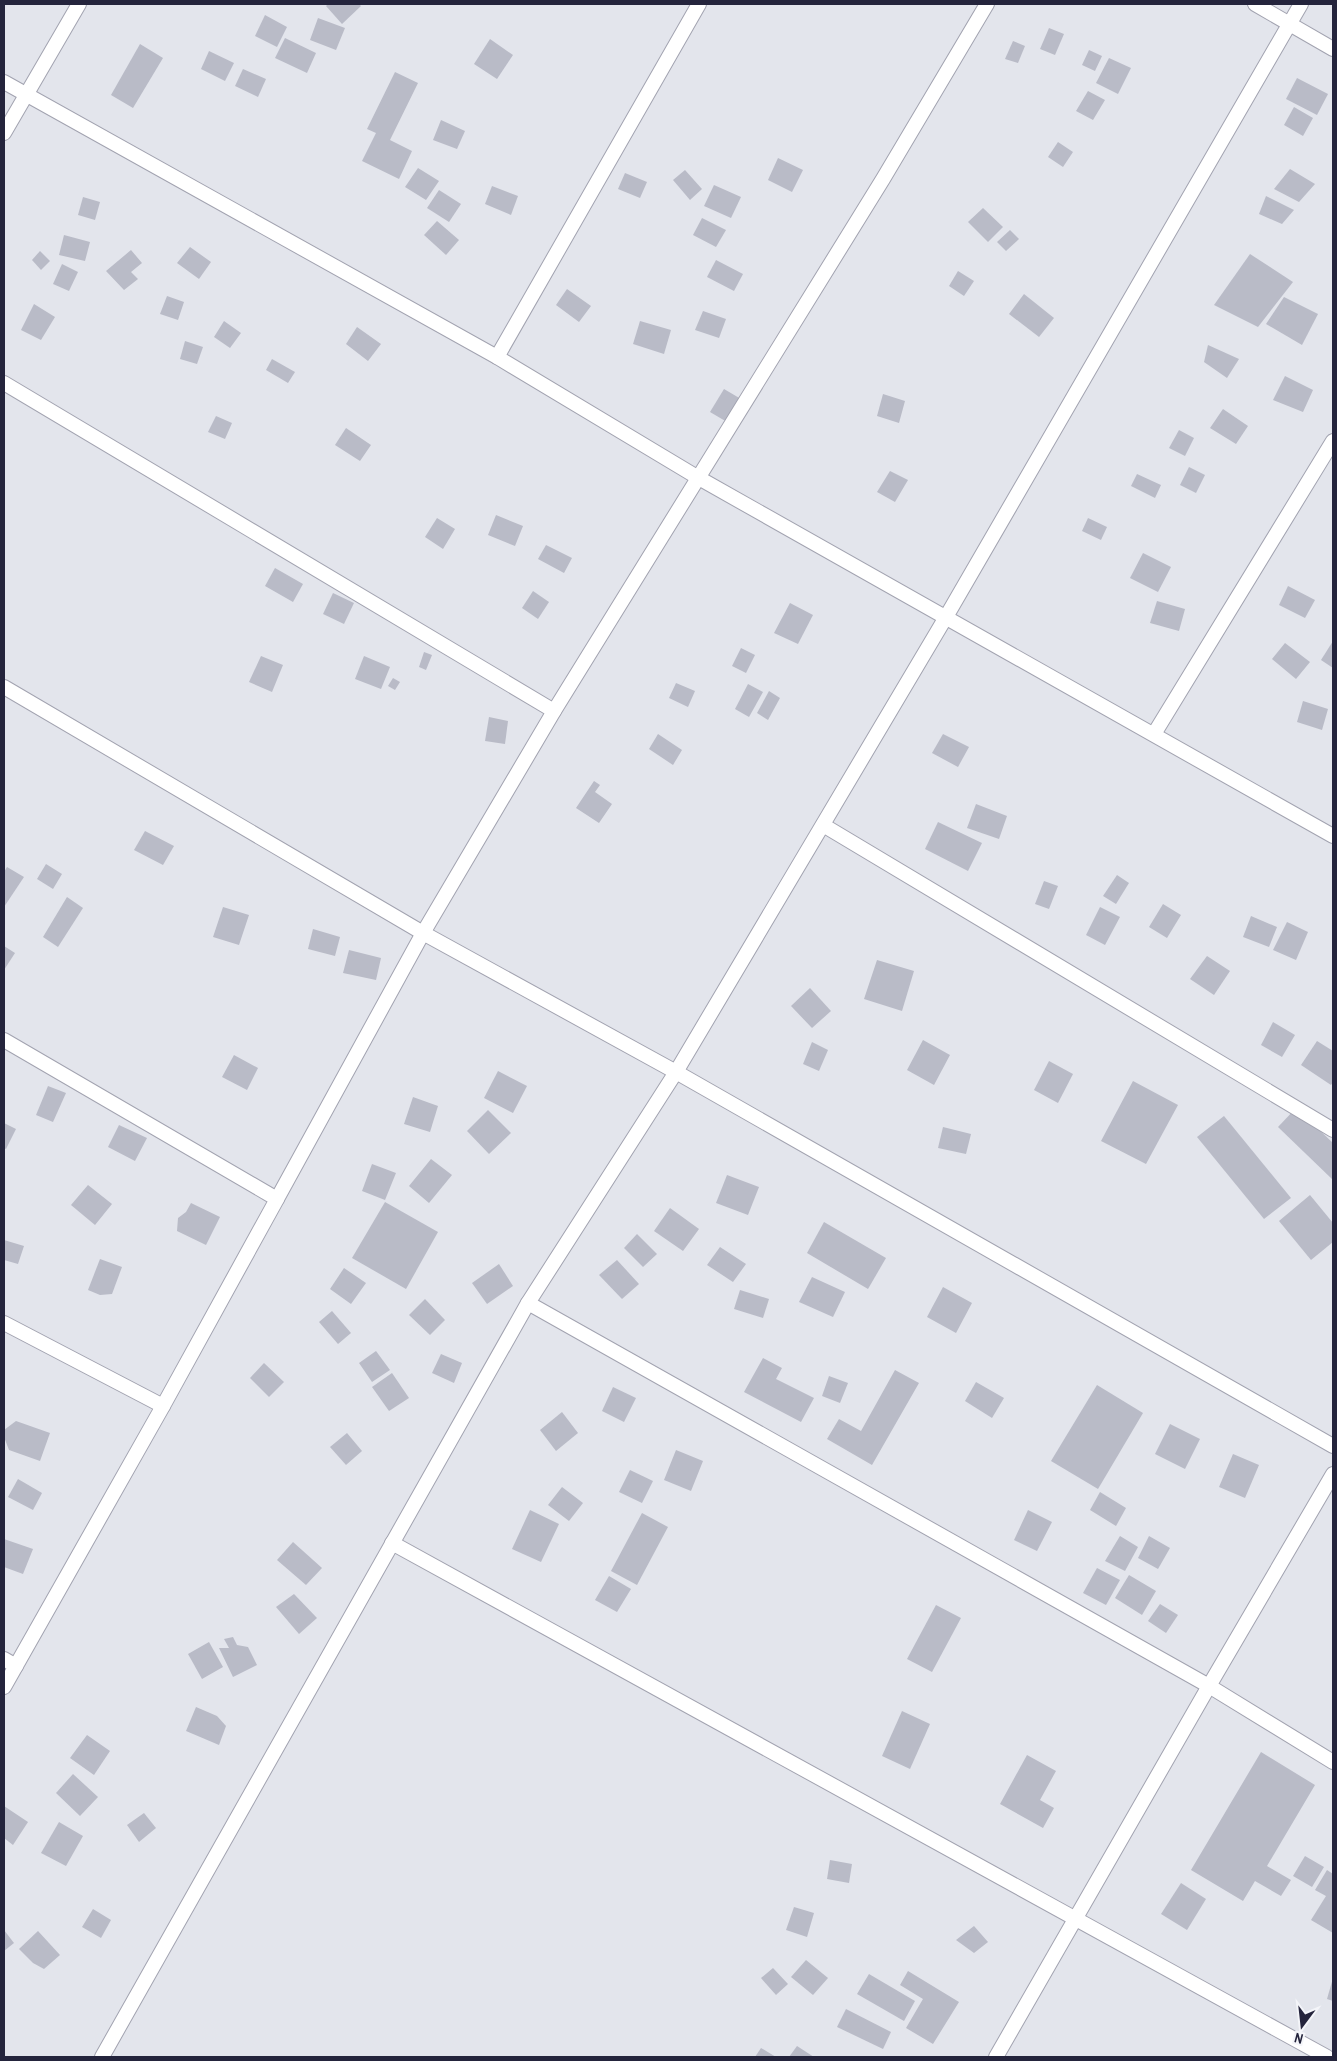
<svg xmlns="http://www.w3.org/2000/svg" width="1337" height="2061" font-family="'Archivo Narrow',sans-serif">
<rect width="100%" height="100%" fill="#e3e5ec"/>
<g fill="#b9bbc7">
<path d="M328 4H359L361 6 342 24 326 6Z"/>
<path d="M265 15 287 27 277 47 255 36Z"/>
<path d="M318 18 345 28 336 50 310 40Z"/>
<path d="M1049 28 1064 34 1055 55 1040 49Z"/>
<path d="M285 38 316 53 307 73 275 58Z"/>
<path d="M490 39 513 55 497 79 474 64Z"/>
<path d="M1013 41 1025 46 1018 63 1005 59Z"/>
<path d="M140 44 163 58 133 108 111 95Z"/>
<path d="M1089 50 1102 56 1095 71 1082 65Z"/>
<path d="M209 51 234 63 225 81 201 69Z"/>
<path d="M1109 58 1131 68 1118 94 1096 83Z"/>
<path d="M243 69 266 79 258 97 235 86Z"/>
<path d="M395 72 418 83 390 140 412 151 399 179 362 161 376 133 367 129Z"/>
<path d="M1297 78 1328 94 1317 115 1286 99Z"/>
<path d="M1088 91 1105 100 1093 120 1076 111Z"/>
<path d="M1294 107 1313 118 1303 136 1284 125Z"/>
<path d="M441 120 465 131 457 149 433 140Z"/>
<path d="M1058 142 1073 152 1063 167 1048 157Z"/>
<path d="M778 158 803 170 792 192 768 180Z"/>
<path d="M418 168 439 181 426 200 405 187Z"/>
<path d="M1290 169 1315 184 1299 202 1274 189Z"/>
<path d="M685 170 702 189 690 200 673 180Z"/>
<path d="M625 173 647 182 640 198 618 189Z"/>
<path d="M714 185 741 197 731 218 704 206Z"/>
<path d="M492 186 518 196 511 215 485 204Z"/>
<path d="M439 190 461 204 449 222 427 208Z"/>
<path d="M1266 196 1294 210 1282 224 1259 214Z"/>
<path d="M83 197 100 202 95 220 78 215Z"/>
<path d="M983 208 1003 227 988 242 968 222Z"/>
<path d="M702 218 726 230 716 247 693 235Z"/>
<path d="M437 221 459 240 446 255 424 235Z"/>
<path d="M1010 230 1019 239 1006 251 997 242Z"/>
<path d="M64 235 90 242 85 261 59 255Z"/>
<path d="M190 247 211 262 199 279 177 263Z"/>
<path d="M131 250 142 263 131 272 138 279 124 290 106 271Z"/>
<path d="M40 251 50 261 41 270 32 260Z"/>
<path d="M1250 254 1293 282 1258 327 1214 305Z"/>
<path d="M716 260 743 274 734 291 707 277Z"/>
<path d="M62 264 78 272 69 291 53 284Z"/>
<path d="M958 271 974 281 964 296 949 286Z"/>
<path d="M567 289 591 306 579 322 556 305Z"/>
<path d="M1024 294 1054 318 1039 337 1009 314Z"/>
<path d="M167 296 184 302 178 320 160 314Z"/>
<path d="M1284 297 1318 314 1302 345 1266 324Z"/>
<path d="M34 304 55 317 41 340 21 330Z"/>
<path d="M703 311 726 319 719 338 695 330Z"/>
<path d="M224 321 241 333 230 348 214 337Z"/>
<path d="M640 321 671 330 664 354 633 344Z"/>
<path d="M357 327 381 344 368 361 346 344Z"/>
<path d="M185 341 203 347 197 364 180 359Z"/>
<path d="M1208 345 1239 359 1227 378 1204 362Z"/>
<path d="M272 359 295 372 288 383 266 370Z"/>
<path d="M1285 376 1313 390 1303 412 1273 400Z"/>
<path d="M724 389 741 399 727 422 710 412Z"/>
<path d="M883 394 905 401 899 423 877 416Z"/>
<path d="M1223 409 1248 426 1236 444 1210 428Z"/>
<path d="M216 416 232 423 225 439 208 432Z"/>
<path d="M346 428 371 445 360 461 335 445Z"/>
<path d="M1179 430 1194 438 1185 456 1169 448Z"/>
<path d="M1189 467 1205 475 1196 493 1180 485Z"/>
<path d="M890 471 908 480 895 502 877 492Z"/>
<path d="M1137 474 1161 485 1155 498 1131 486Z"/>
<path d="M496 515 523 526 515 546 488 535Z"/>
<path d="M437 518 455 529 443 549 425 537Z"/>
<path d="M1088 518 1107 527 1101 540 1082 531Z"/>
<path d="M546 545 572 558 564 573 538 559Z"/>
<path d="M1143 553 1171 567 1158 592 1130 578Z"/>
<path d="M275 568 303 584 293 602 265 586Z"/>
<path d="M1288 586 1315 600 1305 618 1279 605Z"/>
<path d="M533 591 549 602 538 619 522 608Z"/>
<path d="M333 593 354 603 344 624 323 614Z"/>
<path d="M1157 601 1185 609 1179 631 1150 623Z"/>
<path d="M790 603 813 615 798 644 774 633Z"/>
<path d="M1333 641V668L1321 660Z"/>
<path d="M1285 643 1310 662 1296 679 1272 659Z"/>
<path d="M741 648 755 655 746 673 732 666Z"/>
<path d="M424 652 432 655 426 670 419 667Z"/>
<path d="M261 656 283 665 272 692 249 682Z"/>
<path d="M364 656 390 667 381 689 355 679Z"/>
<path d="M393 678 400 682 395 690 388 686Z"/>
<path d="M676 683 695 691 688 707 669 698Z"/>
<path d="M748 684 763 692 749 717 735 709Z"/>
<path d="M769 691 780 698 768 720 757 713Z"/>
<path d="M1303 701 1328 709 1322 730 1297 722Z"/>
<path d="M489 717 508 721 505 744 485 741Z"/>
<path d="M658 734 682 750 673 765 649 749Z"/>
<path d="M943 734 969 747 958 767 932 753Z"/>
<path d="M594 781 600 785 595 792 612 804 599 823 576 808Z"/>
<path d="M976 804 1007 816 999 839 967 828Z"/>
<path d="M938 822 982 843 968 871 925 849Z"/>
<path d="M145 831 174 846 163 865 134 850Z"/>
<path d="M46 864 62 874 53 889 37 879Z"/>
<path d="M7 867 24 877 4 907V872Z"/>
<path d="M1117 875 1129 883 1116 904 1103 896Z"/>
<path d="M1044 881 1058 886 1049 909 1035 904Z"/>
<path d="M67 897 83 908 58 947 43 937Z"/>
<path d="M1163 904 1181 915 1167 938 1149 927Z"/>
<path d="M223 907 249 915 239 945 213 937Z"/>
<path d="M1100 907 1120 917 1105 945 1086 935Z"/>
<path d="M1251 916 1277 927 1269 947 1243 937Z"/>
<path d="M1287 922 1308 932 1296 960 1273 950Z"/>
<path d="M313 929 340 937 335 956 308 949Z"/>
<path d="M4 946 15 953 4 970Z"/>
<path d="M349 950 381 958 376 980 343 973Z"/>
<path d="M1207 956 1230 971 1214 995 1190 979Z"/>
<path d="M877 960 914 971 902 1011 864 999Z"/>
<path d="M810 988 831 1011 812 1028 791 1006Z"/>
<path d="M1273 1022 1295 1035 1282 1057 1261 1045Z"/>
<path d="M923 1040 950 1055 934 1085 907 1070Z"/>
<path d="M1317 1041 1333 1051V1082L1331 1085 1301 1065Z"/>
<path d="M812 1042 828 1050 819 1071 803 1064Z"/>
<path d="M234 1055 258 1068 247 1090 222 1077Z"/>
<path d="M1049 1061 1073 1074 1058 1103 1034 1090Z"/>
<path d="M498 1071 527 1086 513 1113 484 1098Z"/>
<path d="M1133 1081 1178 1105 1146 1164 1101 1141Z"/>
<path d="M48 1086 66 1093 53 1122 36 1115Z"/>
<path d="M413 1097 438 1106 430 1132 404 1124Z"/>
<path d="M1296 1108 1333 1143V1180L1278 1127Z"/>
<path d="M488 1110 511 1133 489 1154 467 1131Z"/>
<path d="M1224 1116 1291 1198 1264 1219 1197 1137Z"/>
<path d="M4 1123 16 1129 6 1149 4 1148Z"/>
<path d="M119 1125 147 1138 135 1161 108 1147Z"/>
<path d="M943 1127 971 1134 966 1154 938 1148Z"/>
<path d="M431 1159 452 1175 429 1203 409 1186Z"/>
<path d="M372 1164 396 1173 385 1200 362 1191Z"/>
<path d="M727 1175 759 1187 748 1215 716 1203Z"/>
<path d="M88 1185 112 1204 95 1225 71 1205Z"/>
<path d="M1310 1195 1333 1223V1242L1311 1260 1279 1221Z"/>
<path d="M385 1202 438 1232 406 1289 352 1258Z"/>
<path d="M191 1203 220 1217 206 1245 177 1231 178 1218 186 1212Z"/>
<path d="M670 1208 699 1229 683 1251 654 1231Z"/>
<path d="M824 1222 886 1258 868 1289 807 1253Z"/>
<path d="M637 1234 657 1254 643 1267 624 1248Z"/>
<path d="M4 1240 24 1246 18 1264 4 1260Z"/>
<path d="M720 1247 746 1264 733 1282 707 1265Z"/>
<path d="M100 1259 122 1267 112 1294 100 1295 88 1290Z"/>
<path d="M617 1260 639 1284 622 1299 599 1275Z"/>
<path d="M499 1264 513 1286 487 1304 472 1283Z"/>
<path d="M344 1268 366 1283 351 1304 330 1289Z"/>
<path d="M812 1277 845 1292 833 1317 799 1302Z"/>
<path d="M943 1287 972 1303 956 1333 927 1317Z"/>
<path d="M740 1290 769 1299 763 1318 734 1309Z"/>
<path d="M425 1299 445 1320 430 1335 409 1315Z"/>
<path d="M332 1311 351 1333 338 1344 319 1322Z"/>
<path d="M376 1351 390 1370 372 1382 359 1363Z"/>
<path d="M441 1354 462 1363 454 1383 432 1373Z"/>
<path d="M763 1358 782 1368 776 1379 814 1398 801 1422 744 1392Z"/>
<path d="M264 1363 284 1382 269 1397 250 1378Z"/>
<path d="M895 1370 919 1383 872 1465 827 1439 839 1419 861 1431Z"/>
<path d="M392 1373 409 1398 389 1411 372 1387Z"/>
<path d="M829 1376 848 1383 840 1403 822 1396Z"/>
<path d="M976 1382 1004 1398 992 1418 965 1401Z"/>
<path d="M1097 1385 1143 1413 1098 1489 1051 1461Z"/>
<path d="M613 1387 636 1398 624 1422 602 1411Z"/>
<path d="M562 1412 578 1433 556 1451 540 1430Z"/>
<path d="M16 1421 50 1433 40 1461 9 1450 4 1437V1430Z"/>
<path d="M1170 1424 1200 1439 1185 1469 1155 1454Z"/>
<path d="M347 1433 362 1451 346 1465 330 1447Z"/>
<path d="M676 1450 703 1461 691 1491 664 1480Z"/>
<path d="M1233 1454 1259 1465 1245 1498 1219 1487Z"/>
<path d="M630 1470 653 1481 642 1503 619 1492Z"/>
<path d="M18 1479 42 1493 33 1510 8 1497Z"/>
<path d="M562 1487 583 1503 569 1521 548 1505Z"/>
<path d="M1100 1492 1126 1508 1116 1526 1090 1510Z"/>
<path d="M530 1510 559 1524 541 1562 512 1549Z"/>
<path d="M1028 1510 1052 1522 1037 1551 1014 1540Z"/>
<path d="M642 1513 668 1527 637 1585 611 1571Z"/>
<path d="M1120 1536 1138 1547 1125 1571 1105 1561Z"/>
<path d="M1149 1536 1170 1548 1158 1569 1138 1558Z"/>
<path d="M4 1539 33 1549 23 1574 4 1567Z"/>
<path d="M293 1542 322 1568 306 1585 277 1560Z"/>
<path d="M1097 1568 1120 1580 1106 1605 1083 1593Z"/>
<path d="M1129 1575 1156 1591 1142 1615 1115 1598Z"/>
<path d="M609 1576 631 1589 617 1612 595 1600Z"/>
<path d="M294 1594 317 1618 299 1634 276 1607Z"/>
<path d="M1160 1604 1178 1615 1166 1633 1148 1621Z"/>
<path d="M936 1605 961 1618 932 1672 907 1659Z"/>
<path d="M233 1637 237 1645 248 1647 257 1665 233 1677 219 1648H229L224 1639Z"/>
<path d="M209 1642 223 1667 202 1679 188 1654Z"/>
<path d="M196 1707 217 1716 226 1726 219 1745 186 1731Z"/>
<path d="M902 1711 930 1724 910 1769 882 1756Z"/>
<path d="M87 1735 110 1751 94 1775 70 1758Z"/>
<path d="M1261 1752 1315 1785 1267 1866 1291 1880 1281 1896 1255 1881 1243 1901 1191 1870Z"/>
<path d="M1027 1755 1056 1771 1040 1800 1054 1808 1043 1828 1000 1804Z"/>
<path d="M73 1774 98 1797 80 1816 56 1793Z"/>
<path d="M4 1806 28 1822 13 1845 4 1838Z"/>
<path d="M144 1813 156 1828 139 1842 127 1825Z"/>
<path d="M59 1822 83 1836 66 1866 41 1853Z"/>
<path d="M1305 1856 1324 1867 1312 1887 1293 1876Z"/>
<path d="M830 1860 852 1864 849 1883 827 1879Z"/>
<path d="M1327 1870 1333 1874V1933L1311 1920 1326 1896 1315 1890Z"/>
<path d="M1181 1883 1206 1899 1187 1930 1161 1914Z"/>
<path d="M794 1907 814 1913 807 1937 786 1930Z"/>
<path d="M93 1909 111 1920 101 1938 82 1927Z"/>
<path d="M974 1926 988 1942 974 1953 956 1940Z"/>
<path d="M4 1930 14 1943 4 1951Z"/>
<path d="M38 1931 60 1955 44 1969 33 1963 19 1949Z"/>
<path d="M806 1960 828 1978 813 1995 791 1977Z"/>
<path d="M773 1968 788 1984 776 1995 761 1978Z"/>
<path d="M908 1971 959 2002 933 2044 906 2028 923 1999 900 1985Z"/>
<path d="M869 1974 915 2001 904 2021 857 1994Z"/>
<path d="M1333 1978V2001L1327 1999Z"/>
<path d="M846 2009 891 2032 883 2049 837 2027Z"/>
<path d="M797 2046 814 2057H789Z"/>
<path d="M761 2048 776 2057H755Z"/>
</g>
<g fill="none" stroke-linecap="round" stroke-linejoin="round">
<g stroke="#a2a3b0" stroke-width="16">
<g id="minor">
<path d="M1255 4 1333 49"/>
<path d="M4 82 497 357 697 477 1333 836"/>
<path d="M4 133 79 4"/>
<path d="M497 357 699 4"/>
<path d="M4 383 554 711"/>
<path d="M4 687 423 933 676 1072 1333 1446"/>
<path d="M1154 734 1333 441"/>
<path d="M823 825 1333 1130"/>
<path d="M4 1040 277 1199 163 1406 4 1687"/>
<path d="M277 1199 423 933 554 711 883 179 987 4"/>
<path d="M528 1303 1209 1686 1333 1762"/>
<path d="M4 1323 163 1406"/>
<path d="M392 1543 1327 2057"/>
<path d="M4 1659 16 1666"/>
<path d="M102 2057 528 1303 676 1072 946 617 1301 4"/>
<path d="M996 2057 1209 1686 1333 1474"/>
</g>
</g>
<use href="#minor" stroke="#fff" stroke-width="14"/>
</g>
<rect width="1337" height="2061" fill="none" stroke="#24243c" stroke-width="10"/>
<g transform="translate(1302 2026) rotate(195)" stroke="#f4f5f9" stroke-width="4" paint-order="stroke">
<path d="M0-4L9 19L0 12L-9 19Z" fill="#24243c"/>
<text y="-8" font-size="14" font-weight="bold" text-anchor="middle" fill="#24243c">N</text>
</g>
</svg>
